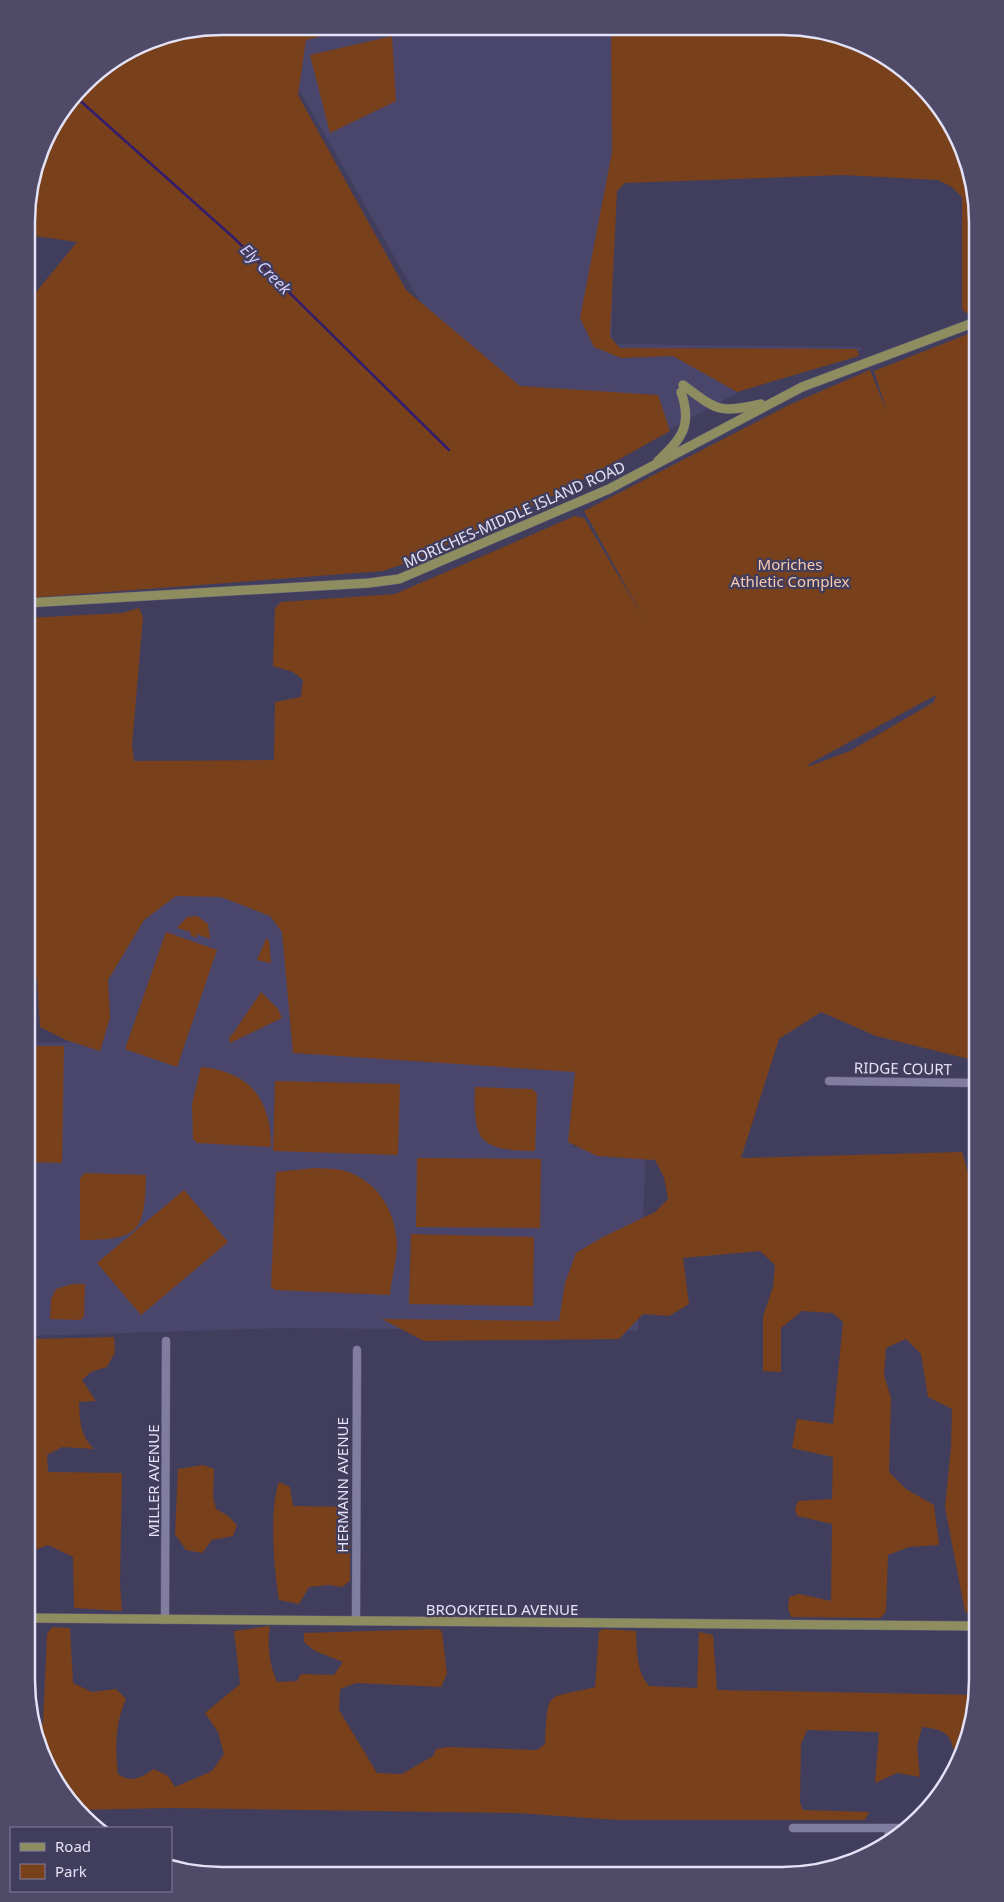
<svg xmlns="http://www.w3.org/2000/svg" width="1004" height="1902" font-family="'Noto Sans',sans-serif">
<rect width="100%" height="100%" fill="#413d5c"/>
<g fill="#4a456b">
<path d="M468 28 613 29 612 344 862 347 861 351 801 363 735 394 568 485 444 344 265 30 476 31Z"/>
<path d="M131 890 294 894 576 1061 573 1147 646 1152 638 1331 286 1328 27 1336V1043L93 1042Z"/>
</g>
<g fill="#79401c" fill-rule="evenodd">
<path d="M235 26 357 27 306 40 298 95 406 290 520 386 658 395 670 431 557 494 409 562 383 571 27 598 28 302 77 242 28 235V197L47 135 93 75 147 41 211 28H234Z"/>
<path d="M611 29 820 30 869 47 911 75 945 113 967 159 978 222V309L966 313 962 309V197L952 187 938 180 843 175 625 183 617 191 610 337 620 348 857 349 859 356 737 392 673 356 621 358 594 347 580 318 612 152Z"/>
<path d="M392 36 396 101 330 133 310 55Z"/>
<path d="M978 330 977 1061 876 1036 821 1012 779 1039 741 1158 962 1152 977 1204V1615L965 1612 945 1507 951 1447 952 1409 928 1397 921 1354 906 1339 886 1348 884 1375 891 1398 889 1472 906 1489 934 1505 939 1545 909 1547 888 1555 886 1612 880 1618 791 1617 788 1608 789 1597 799 1594 831 1601 832 1524 797 1516 795 1509 798 1501 832 1499 833 1457 792 1448 797 1419 833 1424 843 1322 833 1313 802 1311 781 1328V1372L763 1371V1316L773 1287 775 1265 760 1251 683 1258 689 1304 669 1316 643 1314 619 1339 424 1341 382 1319 559 1321 565 1283 576 1253 603 1237 655 1212 668 1199 664 1177 655 1160 597 1156 568 1142 575 1072 293 1053 282 932 270 916 221 897 176 896 144 920 108 980 110 1018 100 1051 66 1040 40 1027 37 979 27 970V618L122 613 139 608 143 617 132 745 134 761 274 760 275 702 301 697 303 680 293 672 273 666 275 608 281 602 395 594 575 516 584 518 643 617 584 511 789 405 870 370 887 412 874 371ZM936 695 934 702 850 751 810 766 807 765Z"/>
<path d="M197 916 208 924 210 939 197 934 196 938 190 935 191 932 177 928 187 917Z"/>
<path d="M166 932 217 950 177 1067 125 1049Z"/>
<path d="M266 939 269 940 271 963 257 960Z"/>
<path d="M261 992 278 1009 282 1018 230 1043 229 1037 232 1035Z"/>
<path d="M27 1046H64L62 1163 27 1162Z"/>
<path d="M201 1067C250 1072 271 1099 271 1147L197 1143 193 1139 192 1104Z"/>
<path d="M275 1081 400 1084 398 1155 273 1151Z"/>
<path d="M475 1087 532 1089 537 1094 535 1151C480 1150 473 1143 475 1087Z"/>
<path d="M417 1158 541 1159 540 1228 416 1227Z"/>
<path d="M314 1168C324 1169 336 1168 345 1171 378 1181 396 1212 397 1245 397 1261 391 1278 390 1295L275 1290 271 1287 276 1172Z"/>
<path d="M85 1173 146 1175C145 1233 138 1240 80 1240V1178Z"/>
<path d="M184 1190 228 1242 141 1315 97 1263Z"/>
<path d="M411 1234 534 1237 533 1306 409 1304Z"/>
<path d="M72 1284H85L84 1316 81 1320 50 1319 51 1299 56 1289Z"/>
<path d="M114 1337 115 1352 107 1367 91 1372 82 1380 96 1401 79 1402C80 1422 80 1435 94 1449L62 1447 47 1455 48 1472 122 1473 120 1583 122 1611 74 1608 73 1557 48 1545 35 1550 30 1471H26L27 1410 34 1402 31 1361 36 1339Z"/>
<path d="M203 1465 214 1469 213 1497 216 1509 227 1515 237 1525 233 1536 212 1540 202 1553 186 1550 175 1534 178 1469Z"/>
<path d="M279 1482 290 1487 293 1506 346 1507 350 1516V1581L342 1587 329 1585 309 1587 299 1604 279 1600C274 1571 269 1509 279 1482Z"/>
<path d="M270 1626C267 1646 269 1663 277 1682L297 1681 301 1674 334 1675 343 1662 315 1651 304 1642V1633L438 1629 442 1632 447 1674 441 1687 356 1683 340 1689 339 1710 377 1773 402 1774 433 1756 436 1749 448 1747 537 1750 545 1744C549 1688 543 1700 595 1687L599 1631 604 1629 636 1631C637 1650 636 1671 649 1686L697 1688 699 1632 713 1635 717 1690 977 1695 957 1765C951 1738 952 1730 922 1727L917 1746 920 1777 897 1773 875 1783 879 1732 807 1730 801 1744 800 1803 803 1810 869 1812 865 1820H618L516 1813 170 1808 78 1810C60 1789 40 1762 35 1734L39 1732 43 1722 47 1634 52 1627 70 1628 73 1683 92 1692 116 1689 126 1699C115 1723 115 1749 118 1774 132 1784 141 1777 154 1769L168 1776 175 1787 212 1771 224 1754 218 1732 205 1713 240 1684 234 1631Z"/>
</g>
<g fill="none" stroke-linecap="round" stroke-linejoin="round">
<path stroke="#341d6d" stroke-width="2.5" d="M76 97 234 238 449 450"/>
<g stroke="#605c77" stroke-width="9">
<g id="minor">
<path d="M829 1081 977 1083"/>
<path d="M165 1620 166 1341"/>
<path d="M356 1621 357 1350"/>
<path d="M793 1828H906"/>
<path d="M888 1844 889 1828"/>
</g>
</g>
<g stroke="#605c77" stroke-width="10">
<g id="major">
<path d="M683 385C717 410 718 414 761 404"/>
<path d="M658 461C681 439 693 426 681 392"/>
<path d="M27 603 369 583 399 579 609 489 802 387 978 321"/>
<path d="M26 1618 977 1626"/>
</g>
</g>
<use href="#minor" stroke="#817da0" stroke-width="8"/>
<use href="#major" stroke="#8e8d5f" stroke-width="9"/>
</g>
<g text-anchor="middle" dominant-baseline="central" stroke-width="4.5" stroke-linejoin="round" paint-order="stroke">
<g font-size="15" fill="#e4e2f6" stroke="#413d5c">
<text transform="translate(514 514) rotate(-24)">MORICHES-MIDDLE ISLAND ROAD</text>
<text transform="translate(903 1068) rotate(1)">RIDGE COURT</text>
<text transform="translate(153 1481) rotate(-90)">MILLER AVENUE</text>
<text transform="translate(342 1485) rotate(-90)">HERMANN AVENUE</text>
<text x="502" y="1609">BROOKFIELD AVENUE</text>
</g>
<g font-size="15" fill="#f9cab0" stroke="#413d5c">
<text x="790" y="564">Moriches<tspan x="790" dy="17">Athletic Complex</tspan></text>
</g>
<g font-size="16" font-style="italic" fill="#d2cdfb" stroke="#413d5c">
<text transform="translate(266 269) rotate(45)">Ely Creek</text>
</g>
</g>
<path d="M0 0H1004V1902H0ZM222 35H782A187 187 0 0 1 969 222V1680A187 187 0 0 1 782 1867H222A187 187 0 0 1 35 1680V222A187 187 0 0 1 222 35Z" fill="#4e4a68" fill-rule="evenodd"/>
<path fill="none" stroke="#e4e2f6" stroke-width="2.5" d="M222 35H782A187 187 0 0 1 969 222V1680A187 187 0 0 1 782 1867H222A187 187 0 0 1 35 1680V222A187 187 0 0 1 222 35Z"/>
<rect x="10" y="1827" width="162" height="65" fill="#413d5c" stroke="#827f9a"/>
<rect x="20" y="1843" width="25" height="8" fill="#8e8d5f" stroke="#827f9a"/>
<text x="55" y="1852" font-size="15" fill="#e4e2f6">Road</text>
<rect x="20" y="1864" width="25" height="15" fill="#79401c" stroke="#827f9a"/>
<text x="55" y="1877" font-size="15" fill="#e4e2f6">Park</text>
</svg>
